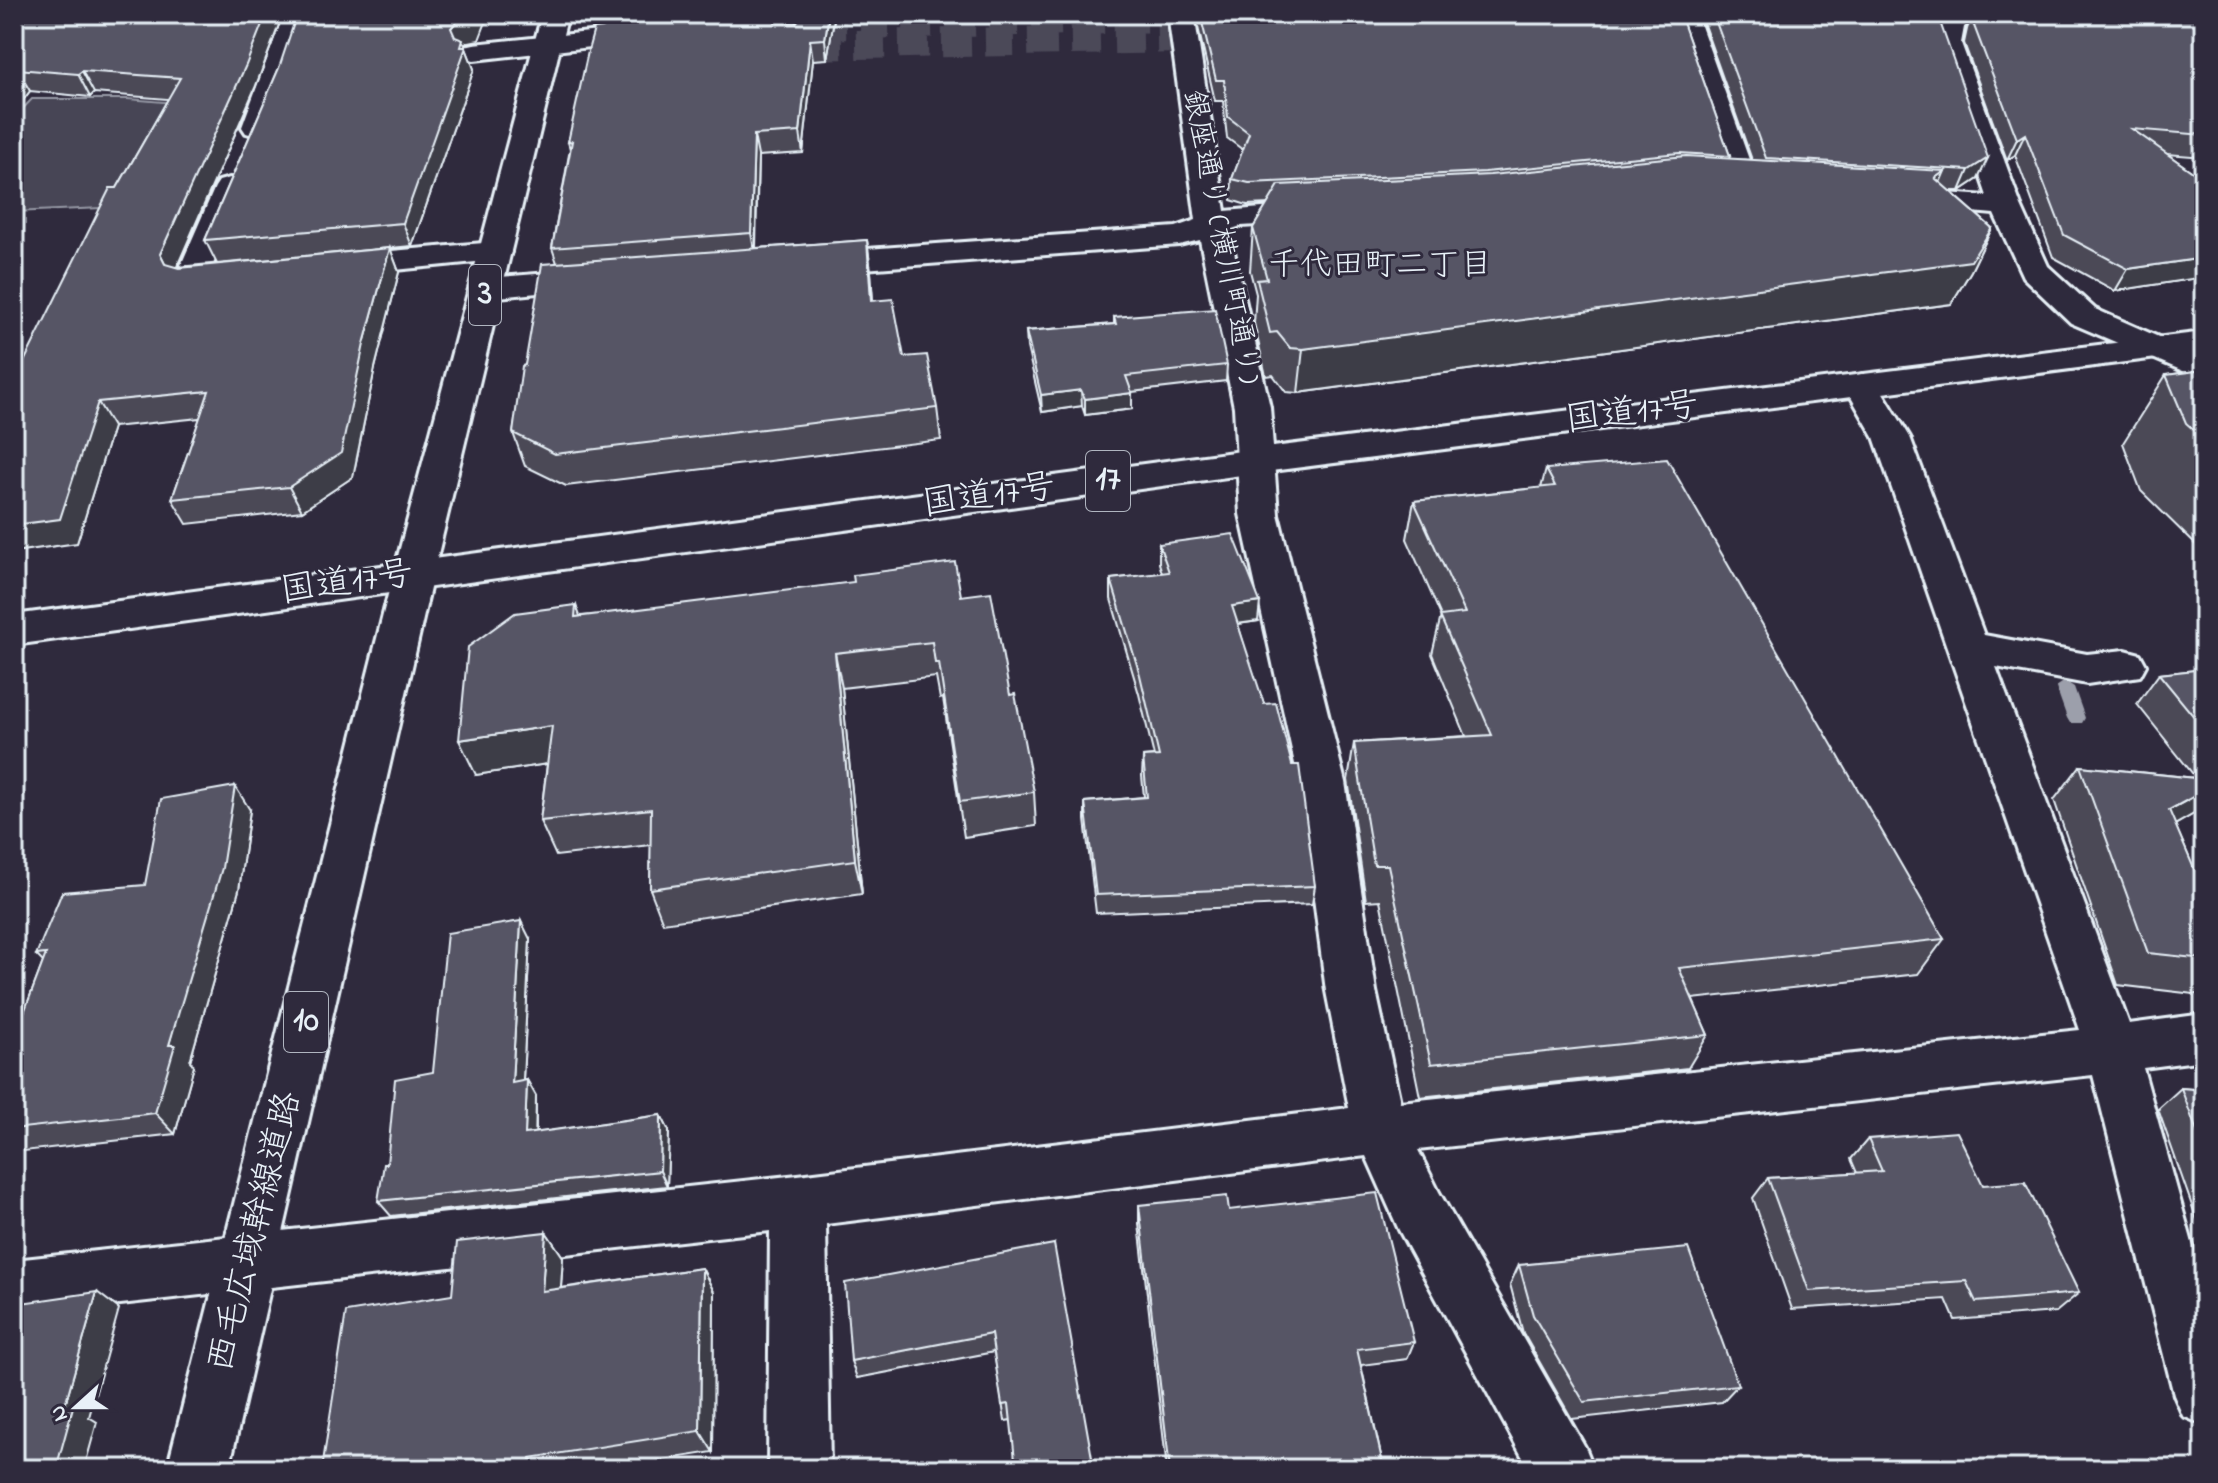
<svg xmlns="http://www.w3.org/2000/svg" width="2218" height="1483" font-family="'Indie Flower','Klee One',sans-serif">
<rect width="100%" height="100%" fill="#2f2a3d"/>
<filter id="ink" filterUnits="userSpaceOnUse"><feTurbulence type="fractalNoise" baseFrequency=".0125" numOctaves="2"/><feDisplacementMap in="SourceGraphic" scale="16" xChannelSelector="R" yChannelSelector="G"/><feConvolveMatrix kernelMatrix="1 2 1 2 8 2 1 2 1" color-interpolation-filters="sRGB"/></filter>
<g filter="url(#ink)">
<path fill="#464455" stroke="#979aa6" stroke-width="2" d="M32 99H128L188 104 124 207 14 212V133L22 124H14V118Z"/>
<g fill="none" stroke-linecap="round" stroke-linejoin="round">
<path fill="#9c9fab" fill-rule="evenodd" d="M2065 681 2074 687 2085 718 2082 723H2070L2067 718 2056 687Z"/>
<g stroke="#4b4859" stroke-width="29" stroke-dasharray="29 14" stroke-linecap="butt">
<path d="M774 26 1257 17"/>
<path d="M770 46 1261 37"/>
</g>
<g stroke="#e8f1f8" stroke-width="6">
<g id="minor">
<path d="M284 14H310L270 127 266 133 256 136 246 133 242 127Z"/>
<path d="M778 14H804L803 34 799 40H781L777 34Z"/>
<path d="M1168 14H1194L1225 211 1322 203 1333 205 1337 212 1333 219 1322 221 1241 226 1229 230 1270 407 1278 514 1345 782 1376 991 1400 1102 2080 1030 1874 437 1844 385 1850 378 1862 374 1874 378 1910 437 1984 635 2087 654 2125 650 2140 654 2146 665 2140 676 2087 684 1996 667 2129 1024 2204 1014V1060L2143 1068 2204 1286V1425L2183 1416 2174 1395 2093 1075 1418 1150 1439 1192 1585 1447 1594 1469H1529L1399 1230 1366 1156 826 1224 830 1469H768L770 1231 14 1316V1260L798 1175 1349 1108 1326 991 1299 782 1240 514 1234 407 1200 240 1179 245 811 273 800 270 795 263 800 256 811 253 1176 227 1196 220Z"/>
<path d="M1949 14H1979L1964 27 1961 43 2021 206 2048 266 2095 309 2204 357V380L2071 323 2023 277 1994 214 1894 205 1890 199 1894 193 1905 190 1987 196 1935 43 1938 24Z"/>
<path d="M1688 18 1697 20 1701 26 1760 190 1756 196 1745 199 1734 196 1730 190 1675 26 1679 20Z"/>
<path d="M599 31 608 33 612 39 608 45 474 60 465 58 461 52 465 46 474 44Z"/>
<path d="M230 178 241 181 245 187 212 267 237 265 248 268 253 275 248 282C227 287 201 291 180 286L175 279 215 187 219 181Z"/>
<path d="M495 242 506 245 511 252 506 259 334 276 323 273 318 266 323 259 334 256Z"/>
<path d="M599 269 610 272 615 279 610 286 487 298 475 295 471 288 475 281 487 278Z"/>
</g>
</g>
<g stroke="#e8f1f8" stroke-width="6">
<path id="major" d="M542 14H568L433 575 229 1469H167L393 575Z"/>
</g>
<g stroke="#e8f1f8" stroke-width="6">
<path id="highway" d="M2204 332V352L1256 473 14 645V615L1256 449Z"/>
</g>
<use href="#minor" fill="#2f2a3d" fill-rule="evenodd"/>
<use href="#major" fill="#2f2a3d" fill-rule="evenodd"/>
<use href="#highway" fill="#2f2a3d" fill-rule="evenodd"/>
</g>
<g fill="#4b4957" stroke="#e8f1f8" stroke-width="2" fill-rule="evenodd">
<path d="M14 14H283L255 88 177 267 390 248 399 272 375 368 353 477 302 511 187 524 172 499 200 418 113 427 77 543 117 188 168 99 94 93 90 97 30 91 14 112Z"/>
<path d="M601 14H776L775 22 796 23 803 14H1142L1138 16 834 19 827 59 813 60 803 153 758 156 756 248 867 240 871 272 873 301 904 357 937 408 941 440 566 486 525 466 513 433 525 365 557 263 552 248 570 149 568 142 604 27Z"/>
<path d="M1195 14H1945L1941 18 1940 22 1978 179 1960 191H1950L1992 228 1971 271 1951 304 1298 393 1286 392 1273 375 1266 376 1254 323 1256 294 1250 271 1253 228 1268 204 1247 205 1231 200 1232 179 1243 150 1227 138 1223 101H1215ZM1681 17H1697L1704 25 1752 160 1729 159 1730 156Z"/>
<path d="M1973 14H2204V157L2167 154 2204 180V277L2115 291 2053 257 2015 155 2007 160 1964 43 1967 29Z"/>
<path d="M479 40 464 43 474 69 412 246 217 264 205 240 279 68Z"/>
<path d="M1114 317 1227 365 1226 381 1132 392V409L1085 415 1082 406 1042 412 1027 347 1026 331 1114 324Z"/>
<path d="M2204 370V553L2141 491 2123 443 2166 375Z"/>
<path d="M1546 469 1944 939 1918 974 1692 999 1708 1035 1688 1068 1420 1097 1380 900 1366 901 1348 780 1354 743 1466 736 1432 654 1441 616 1407 539 1414 501 1541 488Z"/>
<path d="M1159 544 1258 621 1238 624 1315 886 1312 904 1096 913 1085 820V802L1144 797 1142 776 1143 757 1154 756 1139 694 1111 599V579L1162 573 1159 563Z"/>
<path d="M961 596 1010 695 1034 792 1036 826 964 837 943 698 940 699 936 677 842 688 862 894 663 923 650 889 651 845 556 856 540 821 547 764 476 775 576 605 580 616Z"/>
<path d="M2204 669V801L2192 815 2175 825 2204 892V994L2202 995 2118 985 2054 800 2080 766 2196 778 2137 704 2159 674Z"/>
<path d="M250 810 239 890 190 1061 194 1066 175 1134 15 1152 14 1068 19 1054 14 1049V1039L43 962 36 955 145 885Z"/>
<path d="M530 939 523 1081 527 1080 536 1096V1133L661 1115 669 1131 667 1186 391 1216 378 1201 387 1164 433 1072Z"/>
<path d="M2181 1088 2204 1090V1240L2158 1109Z"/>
<path d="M1868 1139 1983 1185 2079 1293 2056 1312 1955 1320 1946 1299 1792 1309 1753 1198 1768 1178 1857 1173 1851 1159Z"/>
<path d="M1139 1205 1229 1210 1414 1342 1407 1359 1361 1365 1384 1469H1167L1139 1224Z"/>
<path d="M546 1232 563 1257 561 1288 702 1268 714 1292 713 1452 606 1469H322L452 1295Z"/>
<path d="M1054 1244 1011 1420 1005 1421 994 1352 857 1378 851 1361Z"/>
<path d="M2204 1244V1275L2197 1249Z"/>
<path d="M1519 1265 1738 1385 1722 1402 1572 1419 1523 1333 1510 1284Z"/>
</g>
<g fill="#3d3c47" stroke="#e8f1f8" stroke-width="2">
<path d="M266 14H283L255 88 172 278 160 254Z"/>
<path d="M474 14H489L479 40 464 43 474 69 412 246 403 223 451 28 457 21Z"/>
<path d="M829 14H833L834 19 827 59 825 39Z"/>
<path d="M810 40 813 60 803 153 800 132Z"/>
<path d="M17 69 30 91 14 112V73Z"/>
<path d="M82 71 94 93 90 97 78 74Z"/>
<path d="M2025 134 2015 155 2007 160 2017 139Z"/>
<path d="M754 135 758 156 755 255 751 233Z"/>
<path d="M1988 158 1978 179 1960 191 1969 170Z"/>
<path d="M1945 171 1927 213 1935 178Z"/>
<path d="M1992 228 1971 271 1951 304 1298 393 1303 349Z"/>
<path d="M867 240 871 272 875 333 871 301Z"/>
<path d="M390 248 399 272 375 368 353 477 302 511 289 487 364 344Z"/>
<path d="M2204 258V277L2115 291 2128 269Z"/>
<path d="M1081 390 1082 406 1042 412 1041 395Z"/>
<path d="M1132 393V409L1085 415V399Z"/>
<path d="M98 402 113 427 77 543 14 552V525Z"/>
<path d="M1260 602 1258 621 1230 625 1232 606Z"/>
<path d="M835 653 842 688 862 894 855 860Z"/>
<path d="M552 726 566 761 476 775 459 740Z"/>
<path d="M235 786 250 810 239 890 190 1061 194 1066 175 1134 155 1113 169 1045Z"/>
<path d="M2204 791V801L2192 815 2141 844 2169 810Z"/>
<path d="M521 921 530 939 522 1099 512 1083Z"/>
<path d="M527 1080 536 1096 535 1150 525 1134Z"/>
<path d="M661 1115 669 1131 667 1186 660 1171Z"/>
<path d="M546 1232 563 1257 559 1315 542 1291Z"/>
<path d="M702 1268 714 1292 713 1452 700 1431Z"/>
<path d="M97 1292 119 1309 89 1417 97 1422 84 1469H56L64 1408Z"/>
<path d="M530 1458 540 1469H529Z"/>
</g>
<g fill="#575565" stroke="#e8f1f8" stroke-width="2">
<path d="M14 14H266L246 65 160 254 165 264 179 268 390 248 364 344 341 453 289 487 172 499 209 391 98 402 60 519 14 525V382L110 188H117L180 78 82 71 78 74 17 69 14 73Z"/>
<path d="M297 14H474L472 18 457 21 451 28 455 37 463 40 461 47H466L403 223 205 240 279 68Z"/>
<path d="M607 14H771L775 22 796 23 803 14H829L825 39 810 40 800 132 754 135 751 233 552 248 572 141 568 142 589 47 594 29 603 28 610 20Z"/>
<path d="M1200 14H1680L1730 156 1679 153 1485 172 1249 183 1232 179 1249 133 1228 117 1224 80H1216Z"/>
<path d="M1713 14H1942L1940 22 1988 158 1969 170 1766 158Z"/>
<path d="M1974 14H2204V135L2132 129 2204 180V258L2128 269 2064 235 2025 134 2017 139 1973 23Z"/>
<path d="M1686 156 1945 171 1935 178 1992 228 1971 261 1303 349 1290 348 1277 332 1270 333 1257 280 1267 279 1253 228 1279 185 1490 175Z"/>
<path d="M867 240 871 301 893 299 904 357 927 355 937 408 555 454 513 433 522 366 525 365 542 264Z"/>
<path d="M1215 309 1227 365 1126 376 1132 393 1085 399 1081 390 1041 395 1026 331 1116 324 1114 317Z"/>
<path d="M2204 370V439L2186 423 2166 375Z"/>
<path d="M1667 459 1944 939 1679 968 1708 1035 1431 1064 1388 865H1374L1354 743 1492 735 1440 616 1465 613 1414 501 1555 486 1546 469Z"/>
<path d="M1233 534 1260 602 1232 606 1264 704 1276 703 1292 765H1299L1315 886 1096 895 1085 802 1147 797 1143 757 1159 756 1140 675 1111 579 1169 572 1159 544Z"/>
<path d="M955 562 961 596 991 592 1010 695 1015 694 1034 792 960 802 939 663H935L932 642 835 653 855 860 650 889 651 809 540 821 552 726 459 740 468 647 515 613 576 605 575 617 854 582 853 575Z"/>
<path d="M2204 669V729L2159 674Z"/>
<path d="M2080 766 2204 779V791L2169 810 2204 892V959L2148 953Z"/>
<path d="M235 786 222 868 169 1045H175L155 1113 14 1129V1068L22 1046H14V1039L46 954 36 955 62 892 145 885 161 799Z"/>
<path d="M521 921 512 1083 527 1080 525 1134 661 1115 660 1171 378 1201 384 1164H387L395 1079 433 1072 447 933Z"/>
<path d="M2181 1088 2204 1090V1151Z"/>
<path d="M1957 1132 1983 1185 2025 1182 2079 1293 1976 1302 1966 1281 1809 1291 1768 1178 1882 1171 1868 1139Z"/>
<path d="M1377 1193 1414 1342 1357 1349 1384 1469H1170L1139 1205 1227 1196 1229 1210Z"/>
<path d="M546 1232 542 1291 702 1268 700 1431 530 1458 529 1469H322L346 1312 452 1295 457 1242Z"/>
<path d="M1054 1244 1094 1469H1016L1009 1404 1002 1405 991 1334 851 1361 845 1283Z"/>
<path d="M1688 1248 1738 1385 1584 1402 1533 1315 1519 1265Z"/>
<path d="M97 1292 64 1408 73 1407 56 1469H14V1304Z"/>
</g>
</g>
<g text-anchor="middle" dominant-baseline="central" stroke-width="6" stroke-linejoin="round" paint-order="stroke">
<g font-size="30" fill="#e8f1f8" stroke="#2f2a3d">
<text transform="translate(1220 237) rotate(79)">銀座通り (横川町通り)</text>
</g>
<g font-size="32" fill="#e8f1f8" stroke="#2f2a3d">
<text x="1380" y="266">千代田町二丁目</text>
</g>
<g fill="#2f2a3d" stroke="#b0b5c0" stroke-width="2">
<rect x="469" y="265" width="32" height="60" rx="6"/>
<rect x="1086" y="451" width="44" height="60" rx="6"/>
<rect x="284" y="992" width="44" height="60" rx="6"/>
</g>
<g font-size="34" font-weight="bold" fill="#e8f1f8">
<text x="485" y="295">3</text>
<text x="1108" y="481">17</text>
<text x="306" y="1022">10</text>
</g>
<g font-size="36" fill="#e8f1f8" stroke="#2f2a3d">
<text transform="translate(1632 414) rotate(-7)">国道17号</text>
<text transform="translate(989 497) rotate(-8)">国道17号</text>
<text transform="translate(347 584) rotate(-8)">国道17号</text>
<text transform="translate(256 1232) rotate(-76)">西毛広域幹線道路</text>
</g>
</g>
<rect width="2218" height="1483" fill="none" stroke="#2f2a3d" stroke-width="48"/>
<rect x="24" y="24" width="2170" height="1435" fill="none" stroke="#e8f1f8" stroke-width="3" filter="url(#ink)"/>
<g transform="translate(76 1407) rotate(249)" stroke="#2f2a3d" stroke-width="6" paint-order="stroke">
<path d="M0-6L14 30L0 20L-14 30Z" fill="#e8f1f8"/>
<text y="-12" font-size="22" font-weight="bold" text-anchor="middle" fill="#e8f1f8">N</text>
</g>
</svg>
